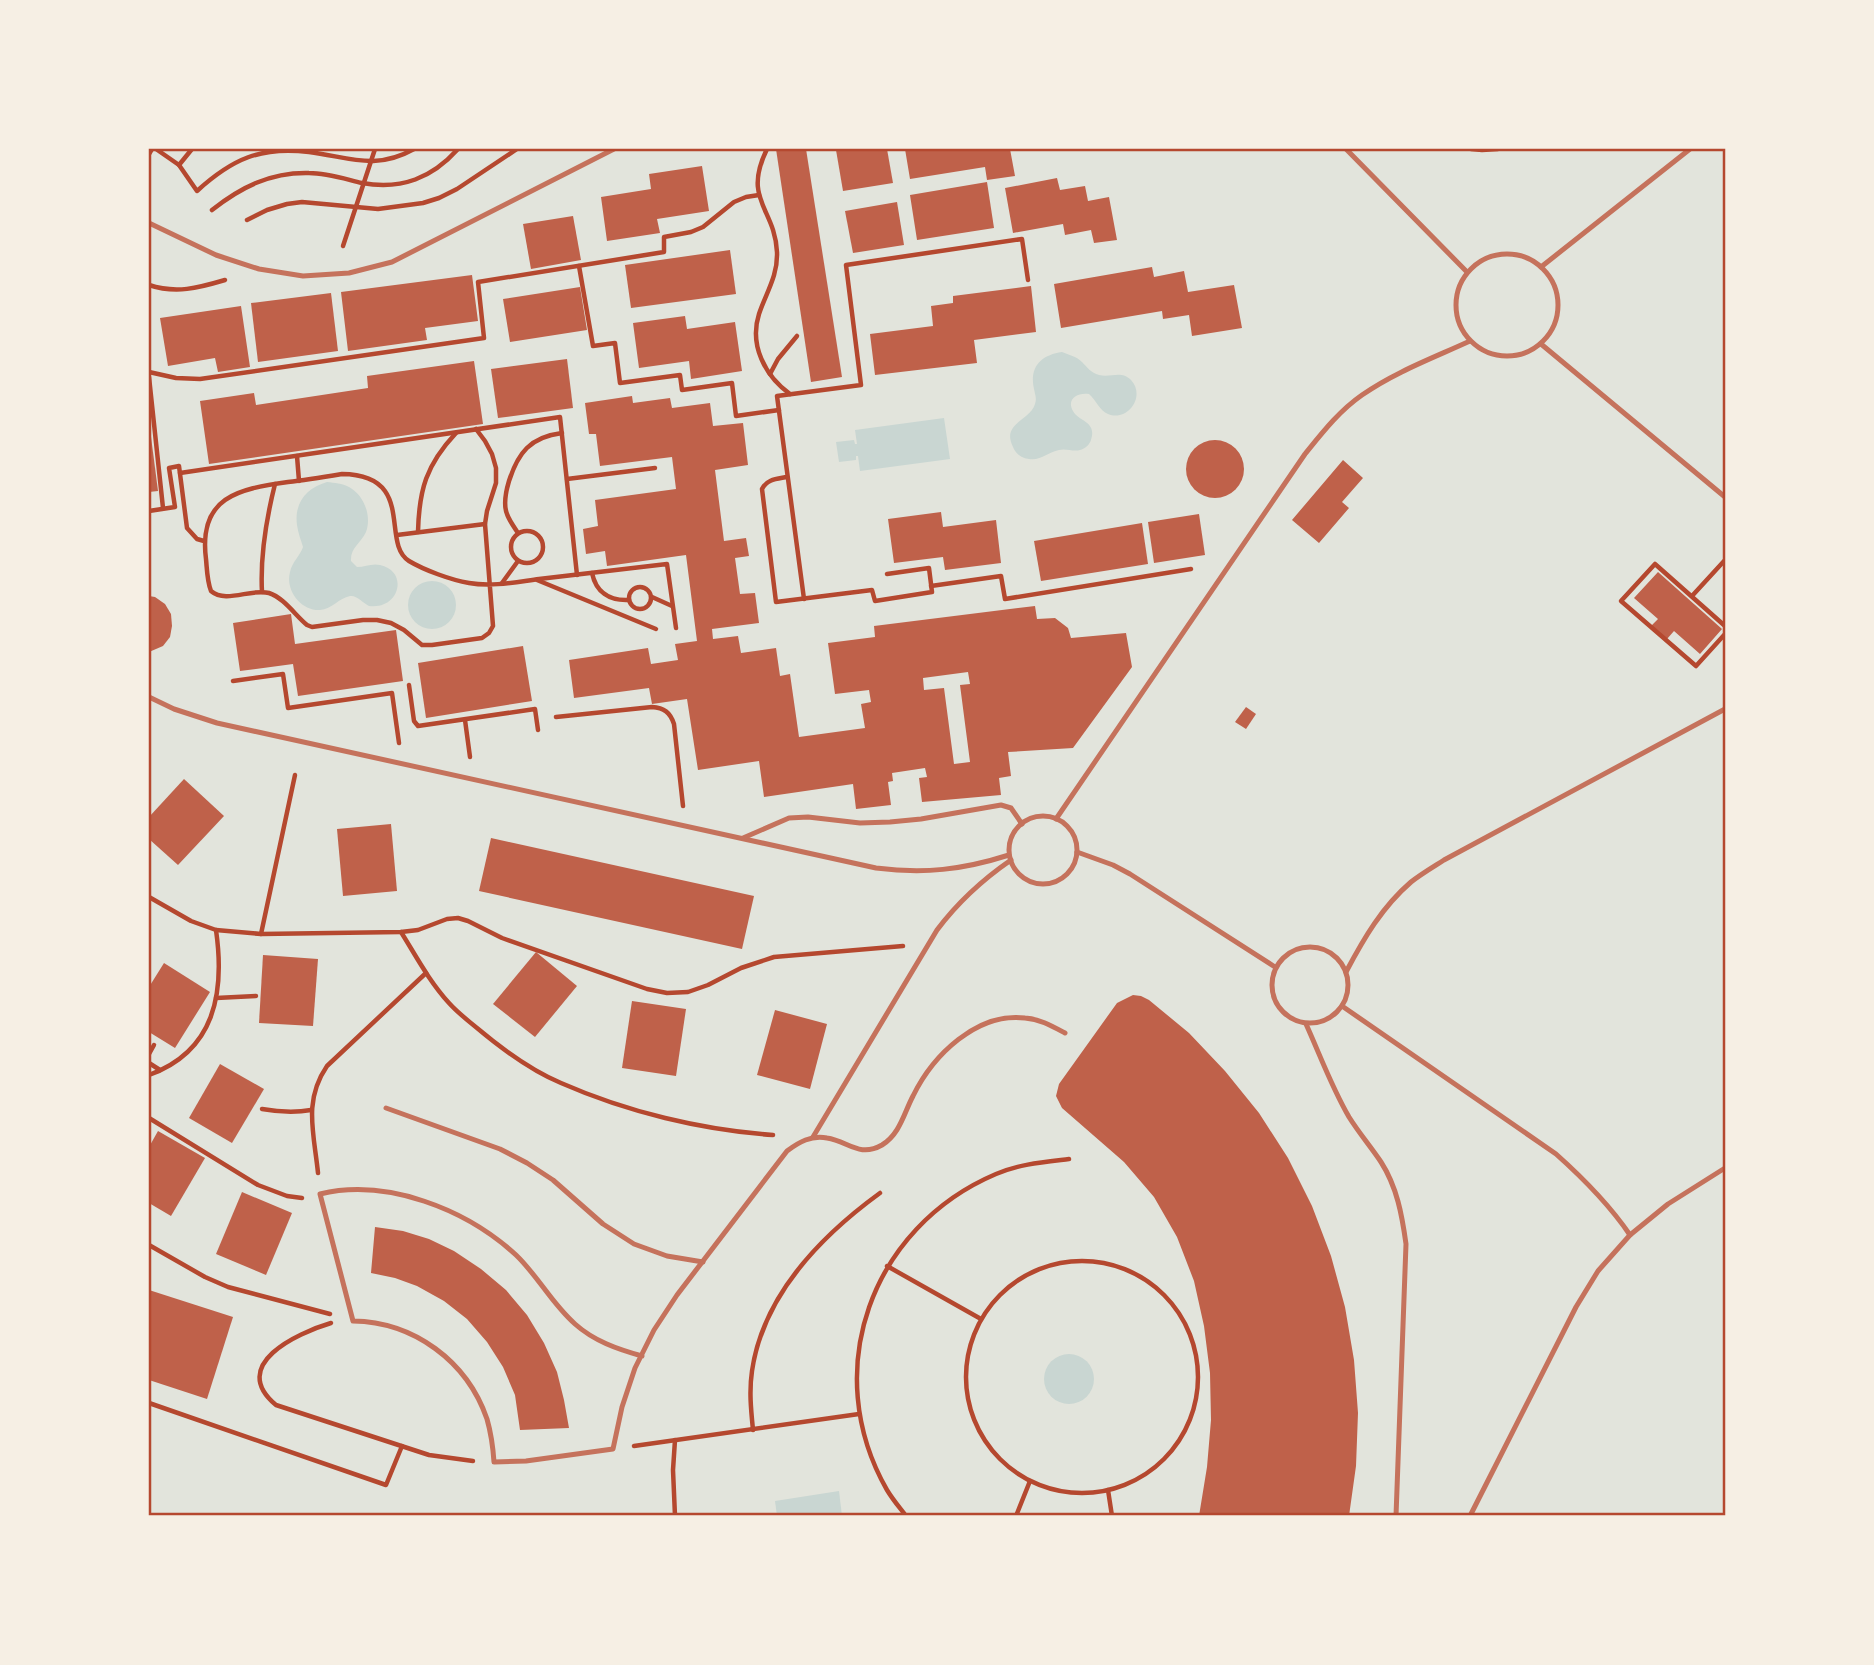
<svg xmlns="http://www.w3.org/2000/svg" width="1874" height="1665" font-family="'PT Sans',sans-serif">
<rect width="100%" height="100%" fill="#f6efe4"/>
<path fill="#e2e4dc" d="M149 149H1725V1516H161L149 1512Z"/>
<g fill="#c9d6d2">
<path d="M1062 352C1069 355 1076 356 1082 362 1087 367 1091 373 1099 375 1111 378 1121 370 1131 380 1146 396 1128 422 1108 414 1100 411 1096 400 1089 394 1078 392 1066 399 1073 411 1079 422 1097 421 1091 440 1090 444 1085 449 1080 450 1073 452 1066 448 1059 450 1048 452 1041 461 1029 459 1021 458 1016 454 1013 447 1001 423 1030 421 1035 404 1037 398 1035 395 1034 389 1029 367 1041 355 1062 352Z"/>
<path d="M944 418 950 459 860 471 858 456H856V460L839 462 836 442 854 440 855 444H857L855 430Z"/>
<path d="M327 482C335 483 342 483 349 487 364 495 372 516 366 532 361 543 350 548 351 561L357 567C365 567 372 563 380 565 409 571 400 610 369 606 363 603 357 595 350 596 339 598 332 609 320 610 301 611 285 590 290 572 292 562 300 556 303 547 301 540 298 533 297 525 294 502 307 488 327 482Z"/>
<circle cx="432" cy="605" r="24"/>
<circle cx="1069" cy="1379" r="25"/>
<path d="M839 1491 842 1516H777L775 1501Z"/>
</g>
<g fill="#bf614a" fill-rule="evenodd">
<path d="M776 149H806L842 377 811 382Z"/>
<path d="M842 149H887L893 183 843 191 836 150Z"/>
<path d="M905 149H1010L1015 176 987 180 985 167 910 179Z"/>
<path d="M702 166 709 211 657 219 660 233 607 241 601 197 651 189 649 174Z"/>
<path d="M1057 178 1060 190 1085 186 1088 201 1109 197 1117 240 1094 243 1091 230 1065 235 1063 224 1013 233 1005 188Z"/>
<path d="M987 182 994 228 917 240 910 195Z"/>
<path d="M897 202 904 245 853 253 845 211Z"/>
<path d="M573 216 581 260 531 269 523 224Z"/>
<path d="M730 250 736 294 631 308 625 265Z"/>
<path d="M1152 267 1154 277 1184 271 1188 292 1234 285 1242 328 1192 336 1189 315 1163 319 1162 311 1061 328 1054 284Z"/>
<path d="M472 275 478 321 425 328 427 340 348 351 341 292Z"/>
<path d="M1031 286 1036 332 974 340 977 363 875 375 870 334 933 326 931 306 953 303V296Z"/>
<path d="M580 287 587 330 510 342 503 299Z"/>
<path d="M331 293 338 351 258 362 251 303Z"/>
<path d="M241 306 250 367 218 372 215 358 168 366 160 318Z"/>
<path d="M685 316 687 329 735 322 742 371 691 379 689 361 639 368 633 323Z"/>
<path d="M567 359 573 408 498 418 491 369Z"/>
<path d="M474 361 483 424 209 464 200 401 254 393 256 405 368 388 367 376Z"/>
<path d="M632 396 633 403 670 398 672 408 710 403 713 426 743 423 748 465 715 470 724 541 746 538 749 556 735 558 740 594 755 593 759 623 712 629 713 639 738 636 741 653 776 648 780 676 790 674 799 737 865 728 861 704 871 702 869 690 835 694 828 643 875 637 874 626 1035 606 1037 619 1055 618 1068 628 1071 638 1126 633 1132 667 1073 748 1008 752 1011 776 999 778 1001 795 922 802 919 778 927 777 925 768 892 773 893 781 888 782 891 805 856 809 853 784 764 797 759 761 698 770 687 699 652 704 649 688 574 698 569 660 648 648 651 664 678 660 675 644 697 641 686 555 607 566 605 551 586 554 583 529 598 526 595 500 676 489 672 457 600 466 596 434H589L585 403ZM968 672 970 684 960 685 970 762 954 764 944 688 924 690 923 678Z"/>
<path d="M149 429H150L158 491 149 492Z"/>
<circle cx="1215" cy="469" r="29"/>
<path d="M1343 460 1363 478 1342 502 1349 508 1319 543 1292 520Z"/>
<path d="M941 512 943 527 996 520 1001 563 945 570 943 557 894 563 888 519Z"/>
<path d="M1199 514 1205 555 1154 563 1148 522Z"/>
<path d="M1142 523 1148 564 1041 581 1034 541Z"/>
<path d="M1658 572 1722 629 1700 654 1674 631 1667 639 1651 626 1658 619 1634 598Z"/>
<path d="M149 596 155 597 165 604 171 614 172 626 170 637 163 646 149 652Z"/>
<path d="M291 614 295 644 396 630 403 681 298 696 293 664 240 671 233 623Z"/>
<path d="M523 646 532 701 426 718 418 663Z"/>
<path d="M1246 707 1256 714 1246 729 1235 722Z"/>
<path d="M184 779 224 816 178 865 149 839V817Z"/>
<path d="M391 824 397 891 343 896 337 829Z"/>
<path d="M491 838 754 896 742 949 479 891Z"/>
<path d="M536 952 577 986 535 1037 493 1004Z"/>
<path d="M263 955 318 959 313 1026 259 1023Z"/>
<path d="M164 963 210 992 175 1048 149 1032V987Z"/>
<path d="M1133 995 1141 996 1149 1000 1189 1033 1225 1071 1259 1113 1288 1158 1312 1206 1331 1256 1345 1307 1354 1360 1358 1413 1356 1466 1349 1516H1199L1207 1467 1211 1420 1210 1373 1204 1326 1194 1281 1177 1237 1154 1197 1124 1162 1062 1108 1056 1096 1059 1084 1117 1003Z"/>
<path d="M632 1001 686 1009 676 1076 622 1068Z"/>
<path d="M775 1010 827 1024 810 1089 757 1075Z"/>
<path d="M220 1064 264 1089 232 1143 189 1118Z"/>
<path d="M158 1131 205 1158 171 1216 149 1203V1147Z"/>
<path d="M242 1192 292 1213 266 1275 216 1254Z"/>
<path d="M375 1227 403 1231 429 1239 454 1251 481 1269 506 1290 527 1315 544 1343 557 1372 564 1400 569 1428 520 1430 515 1395 503 1367 487 1342 467 1319 444 1301 417 1286 395 1278 371 1273Z"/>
<path d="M149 1290 233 1317 207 1399 149 1380Z"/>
</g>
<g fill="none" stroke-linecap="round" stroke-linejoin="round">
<g stroke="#b5482f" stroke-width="4.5">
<path d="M156 149 179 165 197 191C232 159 261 146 309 152 349 157 375 171 414 149"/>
<path d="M767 149C742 200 775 208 777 252 778 276 766 293 759 314 749 345 765 376 790 394"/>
<path d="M1471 149 1482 150 1498 149"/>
<path d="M149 154 152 149"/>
<path d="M179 165 192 149"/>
<path d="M212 210C241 187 271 172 309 173 327 173 345 179 362 183 402 190 432 178 458 149"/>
<path d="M247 220 267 210 287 204 302 202 378 209 423 203 439 198 457 189 517 149"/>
<path d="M343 246 375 149"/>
<path d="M579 266 593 346 615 343 620 383 680 375 682 390 732 383 736 416 779 410"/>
<path d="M149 285C176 294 198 288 225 280"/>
<path d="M149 372 176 378 200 379 484 338 478 282 664 252V237L691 232 703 227 734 202 746 197 759 195"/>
<path d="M770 374 778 359 797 336"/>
<path d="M149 377 163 508"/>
<path d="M476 429 485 441 492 454 496 468V483L487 511 485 524 493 626 489 633 482 638 432 645H422L404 630 391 623 377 620H363L312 627 307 625C295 615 284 598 269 593 251 588 226 604 211 591 207 581 207 569 206 559 198 497 238 489 288 482 306 480 324 477 342 474 417 475 380 543 409 561 424 570 451 580 469 583 492 587 516 582 539 579 582 574 624 569 667 564L676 628"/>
<path d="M297 456 299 481"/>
<path d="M180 473 560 417 577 575"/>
<path d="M787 477C777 479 767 479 762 489L776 602 872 590 875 601 932 592 929 568 887 574"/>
<path d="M567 479 655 468"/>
<path d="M149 511 175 507 169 468 179 466 187 528 197 539 204 541"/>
<circle cx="527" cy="547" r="16"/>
<path d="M418 532C419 490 426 465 456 433"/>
<path d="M518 533C514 527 509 520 507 514 503 504 506 491 509 481 518 453 530 437 562 433"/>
<path d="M397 535 485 524"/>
<path d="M592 573C596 592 609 601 629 600"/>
<path d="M537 580 656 629"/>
<path d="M502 583 518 561"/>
<path d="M931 586 1001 576 1005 599 1191 569"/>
<circle cx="640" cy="598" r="11"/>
<path d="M262 592C260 555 266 520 275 484"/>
<path d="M1692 596 1725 560"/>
<path d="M652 597 672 606"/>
<path d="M804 599 777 396 861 385 846 265 1022 239 1028 280"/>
<path d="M1725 626 1655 564 1621 601 1696 666 1725 634"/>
<path d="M233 681 283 674 288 708 392 693 399 743"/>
<path d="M409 685 414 721 418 726 535 709 538 730"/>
<path d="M556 717 652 707C664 708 670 712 674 724L683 806"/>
<path d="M465 720 470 757"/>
<path d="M149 897 191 921 216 930 261 934 401 932 418 930 447 919 458 918 468 921 502 938 647 989 667 993 688 992 708 985 741 968 774 957 903 946"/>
<path d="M401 932C416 956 429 981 449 1003 457 1012 467 1020 477 1028 502 1049 530 1070 561 1083 627 1112 702 1130 773 1135"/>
<path d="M261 934 295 775"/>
<path d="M216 998 256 996"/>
<path d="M149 1054 154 1045"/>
<path d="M149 1063 160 1070"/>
<path d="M149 1075C215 1051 225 993 216 930"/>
<path d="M262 1109C279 1112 294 1113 311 1110"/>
<path d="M149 1118 258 1185 287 1196 302 1198"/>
<path d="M318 1173C314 1133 303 1101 327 1066L426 973"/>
<path d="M149 1245 205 1277 228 1287 330 1314"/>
<circle cx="1082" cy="1377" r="116"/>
<path d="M887 1266 981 1319"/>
<path d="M331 1323C297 1333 228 1365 276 1405L429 1455 473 1461"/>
<path d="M149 1403 386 1485 402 1446"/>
<path d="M753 1430C751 1410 749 1391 752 1371 763 1295 821 1236 880 1193"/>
<path d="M675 1440 673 1470 675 1516"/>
<path d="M634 1446 859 1414"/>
<path d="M1108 1490 1112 1516"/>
<path d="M906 1516C900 1508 893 1500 887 1490 819 1371 871 1227 996 1174 1019 1164 1044 1162 1069 1159"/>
<path d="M1016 1516 1030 1481"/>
</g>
<g stroke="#c5725c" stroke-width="5">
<path d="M1346 149 1467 272"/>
<path d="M149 223 216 255 259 269 303 276 349 273 392 262 614 149"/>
<circle cx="1507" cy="305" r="51"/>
<path d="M1541 267 1690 149"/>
<path d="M1541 344 1725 497"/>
<path d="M149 697 174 709 217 723 876 868C924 874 962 870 1009 855"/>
<circle cx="1043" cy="850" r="34"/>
<path d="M1056 819 1305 454C1322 433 1339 411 1362 395 1395 372 1433 358 1470 341"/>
<path d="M743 838 789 818 808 817 860 823 890 822 921 819 1001 805 1011 808 1022 824"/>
<path d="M1077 852 1113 865 1130 874 1275 967"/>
<circle cx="1310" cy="985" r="38"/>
<path d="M1346 972C1364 938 1382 907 1411 882 1421 874 1433 867 1444 860L1725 709"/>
<path d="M1342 1006 1556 1154C1584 1179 1609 1204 1630 1235"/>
<path d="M1306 1024C1320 1055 1332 1088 1349 1117 1359 1133 1371 1147 1381 1162 1397 1187 1402 1215 1406 1244L1396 1516"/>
<path d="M386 1108 500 1149 527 1163 553 1180 603 1224 634 1244 667 1256 703 1262"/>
<path d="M813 1137 937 930C958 902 982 880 1011 860"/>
<path d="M642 1356C617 1349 594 1341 575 1324 552 1304 538 1276 516 1255 466 1209 387 1178 320 1194L353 1321C414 1322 467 1361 487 1419 491 1433 493 1447 494 1462L526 1461 613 1449 622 1407 635 1368 654 1330 677 1295 787 1151C799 1142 811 1135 827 1138 848 1141 859 1158 882 1145 900 1134 904 1113 913 1096 933 1055 977 1012 1025 1018 1040 1019 1052 1026 1065 1033"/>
<path d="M1470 1516 1576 1307 1598 1271 1630 1235 1668 1204 1725 1168"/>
</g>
</g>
<rect width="1874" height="1665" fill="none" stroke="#f6efe4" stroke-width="301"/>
<rect x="150" y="150" width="1574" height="1364" fill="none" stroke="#b5482f" stroke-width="2.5"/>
</svg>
